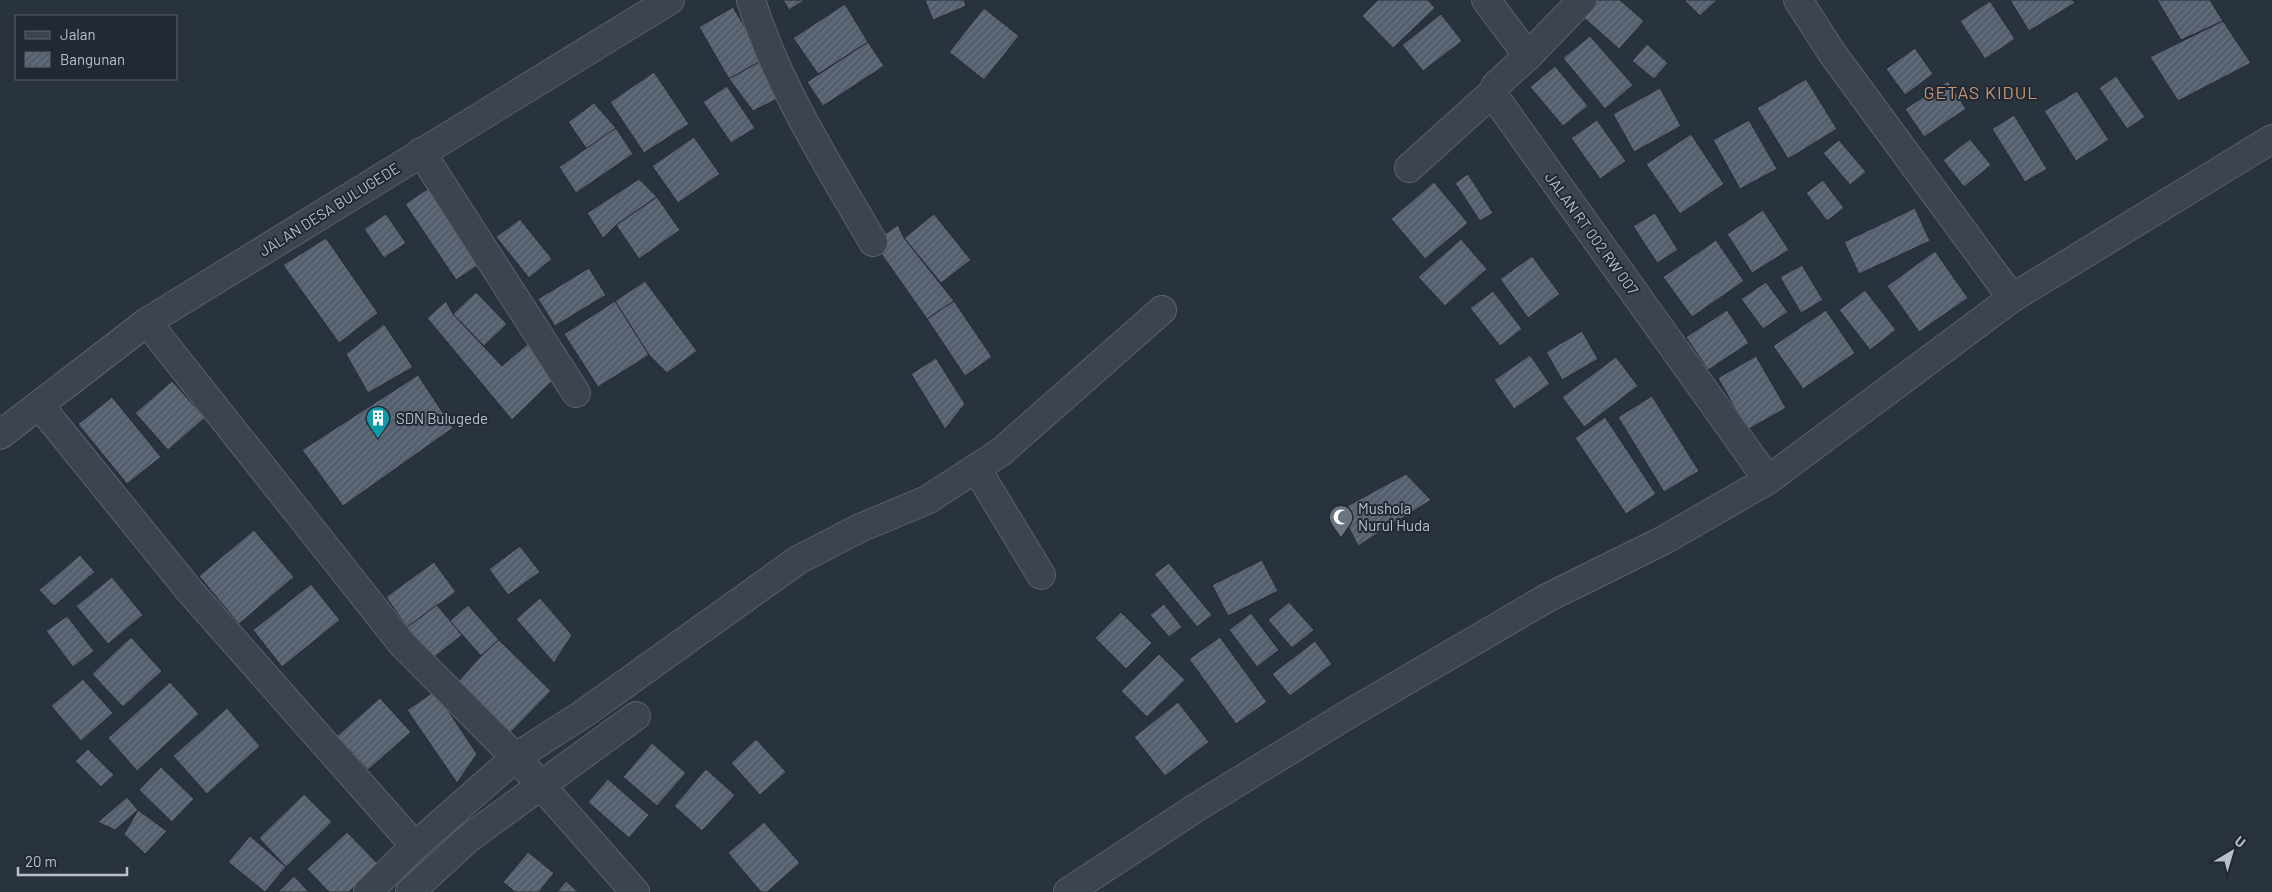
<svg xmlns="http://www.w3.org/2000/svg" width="2272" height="892" font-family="Barlow,sans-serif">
<defs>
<pattern id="building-hatch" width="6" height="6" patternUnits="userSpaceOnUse" patternTransform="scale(1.25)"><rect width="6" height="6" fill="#545e6c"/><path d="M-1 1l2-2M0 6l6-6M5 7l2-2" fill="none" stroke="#6a7380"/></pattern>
</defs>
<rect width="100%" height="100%" fill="#28333e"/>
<g fill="url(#building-hatch)" stroke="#232b36">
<path d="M783 0H805L789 10Z"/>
<path d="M925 0H964L966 6 933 20Z"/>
<path d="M1378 0H1428L1435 8 1393 48 1362 16Z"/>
<path d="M1597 0H1620L1644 21 1619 49 1583 17Z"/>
<path d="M1684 0H1717L1700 16Z"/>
<path d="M2010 0H2073L2075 3 2029 31Z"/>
<path d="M2157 0H2210L2223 21 2181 40Z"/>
<path d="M1990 1 2015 39 1985 59 1960 21Z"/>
<path d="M845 4 868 42 818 74 793 38Z"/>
<path d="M733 7 764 59 729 79 699 27Z"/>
<path d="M984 8 1019 36 984 80 949 52Z"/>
<path d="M1441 14 1462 41 1423 71 1402 45Z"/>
<path d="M2223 21 2251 63 2178 101 2150 57Z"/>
<path d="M1590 36 1633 85 1605 109 1563 58Z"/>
<path d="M868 42 884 66 823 106 807 82Z"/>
<path d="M1647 44 1668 63 1654 79 1632 61Z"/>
<path d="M1915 48 1933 74 1905 95 1886 69Z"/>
<path d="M764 59 783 96 753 111 729 79Z"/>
<path d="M1555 66 1588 106 1563 126 1530 87Z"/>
<path d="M654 72 689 124 644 153 610 102Z"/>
<path d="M2116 76 2145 117 2127 129 2099 88Z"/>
<path d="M1806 79 1837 129 1788 159 1757 108Z"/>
<path d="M1948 81 1966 109 1924 137 1905 109Z"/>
<path d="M727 86 755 128 731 143 703 102Z"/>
<path d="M1660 88 1681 126 1634 152 1613 114Z"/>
<path d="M2077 91 2109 140 2076 161 2044 111Z"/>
<path d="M594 103 616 128 588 151 568 122Z"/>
<path d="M2014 115 2047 169 2025 182 1992 129Z"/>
<path d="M1597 120 1626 161 1600 179 1571 138Z"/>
<path d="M1749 120 1777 169 1740 189 1713 140Z"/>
<path d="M616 128 633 154 576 193 559 167Z"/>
<path d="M1691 134 1724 184 1680 214 1646 164Z"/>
<path d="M694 137 720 174 678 203 652 166Z"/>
<path d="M1970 139 1991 165 1964 187 1943 160Z"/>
<path d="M1839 140 1866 172 1850 185 1823 153Z"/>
<path d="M1468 174 1493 213 1480 221 1455 183Z"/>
<path d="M639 179 657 197 616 225 603 238 587 213Z"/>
<path d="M1823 180 1844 208 1827 221 1806 193Z"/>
<path d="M1434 182 1468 223 1425 259 1391 219Z"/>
<path d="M432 186 483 262 456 280 405 204Z"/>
<path d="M657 197 680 230 639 259 616 225Z"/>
<path d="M1915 208 1930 241 1859 274 1844 242Z"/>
<path d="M1763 210 1789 250 1752 273 1727 234Z"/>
<path d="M1655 213 1678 250 1657 263 1633 226Z"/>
<path d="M386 214 406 243 384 258 364 229Z"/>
<path d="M934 214 971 260 941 283 904 238Z"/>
<path d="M520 219 552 259 529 278 496 237Z"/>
<path d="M898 225 904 238 954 301 927 319 873 242Z"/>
<path d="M326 238 378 313 339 343 283 265Z"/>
<path d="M1461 239 1487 269 1445 306 1418 277Z"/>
<path d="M1716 240 1744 281 1692 317 1663 277Z"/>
<path d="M1935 251 1968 298 1919 332 1887 286Z"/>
<path d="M1532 256 1560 294 1528 318 1500 279Z"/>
<path d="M1802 265 1823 300 1801 313 1780 277Z"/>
<path d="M589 268 606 295 555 326 538 299Z"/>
<path d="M645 281 697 351 667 373 649 355 615 301Z"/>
<path d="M1766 282 1788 312 1763 329 1741 299Z"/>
<path d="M1865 290 1896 330 1870 350 1839 310Z"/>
<path d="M1493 291 1522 329 1500 346 1470 308Z"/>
<path d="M476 292 507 324 484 346 453 314Z"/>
<path d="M446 301 453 314 502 366 530 342 553 380 512 420 427 318Z"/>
<path d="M615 301 649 355 598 387 564 334Z"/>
<path d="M954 301 992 357 965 376 927 319Z"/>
<path d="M1727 310 1749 343 1708 370 1686 337Z"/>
<path d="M1826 310 1855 353 1803 389 1773 346Z"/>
<path d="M384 324 413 367 368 393 346 354Z"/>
<path d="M1582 331 1598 359 1562 380 1546 352Z"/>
<path d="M1530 355 1550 384 1514 409 1494 380Z"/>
<path d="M1756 356 1786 408 1747 430 1718 378Z"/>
<path d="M1616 357 1638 386 1584 427 1562 397Z"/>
<path d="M936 358 965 404 945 429 911 374Z"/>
<path d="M418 375 453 428 343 506 302 450Z"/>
<path d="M172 381 205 418 168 450 135 413Z"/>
<path d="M1652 396 1699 471 1664 492 1618 417Z"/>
<path d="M112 397 161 457 127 484 78 424Z"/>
<path d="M1605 417 1656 494 1626 514 1575 438Z"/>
<path d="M1406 474 1431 500 1358 546 1340 510Z"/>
<path d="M254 530 294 577 239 624 199 576Z"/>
<path d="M520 546 540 572 508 595 489 569Z"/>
<path d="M80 555 95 572 54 606 39 590Z"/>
<path d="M1262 560 1278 591 1228 616 1212 585Z"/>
<path d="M434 562 456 592 407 627 386 597Z"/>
<path d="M1169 563 1212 615 1197 627 1154 574Z"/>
<path d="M112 577 143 615 108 644 76 606Z"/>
<path d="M311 584 340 620 282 667 253 630Z"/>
<path d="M540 598 572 635 554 663 516 619Z"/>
<path d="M1289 602 1314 630 1292 648 1268 620Z"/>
<path d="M1164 604 1182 627 1169 637 1150 615Z"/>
<path d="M437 605 462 635 432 659 407 627Z"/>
<path d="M468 605 499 640 481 656 450 621Z"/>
<path d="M1121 612 1152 643 1126 669 1095 638Z"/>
<path d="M1251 613 1279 650 1257 667 1229 630Z"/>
<path d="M67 616 94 651 73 667 46 631Z"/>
<path d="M131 637 162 671 123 707 92 674Z"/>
<path d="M1220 637 1267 702 1236 724 1189 659Z"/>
<path d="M499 640 551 691 510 733 458 682 481 656Z"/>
<path d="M1315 641 1332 664 1290 696 1272 674Z"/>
<path d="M1159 654 1185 680 1147 717 1121 691Z"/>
<path d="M83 679 113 713 81 741 51 706Z"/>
<path d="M170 682 199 714 137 771 108 738Z"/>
<path d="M435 691 477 754 457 783 407 710Z"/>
<path d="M380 698 411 732 368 770 337 736Z"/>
<path d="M1178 702 1209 742 1165 776 1134 737Z"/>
<path d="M227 708 260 746 207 794 173 756Z"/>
<path d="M756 739 786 772 760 795 731 763Z"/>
<path d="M652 743 686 773 657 806 623 777Z"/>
<path d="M88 749 114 775 101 787 75 761Z"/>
<path d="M161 767 194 799 172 822 139 790Z"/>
<path d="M706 769 735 795 702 831 674 806Z"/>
<path d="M608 779 649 815 629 838 588 802Z"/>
<path d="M304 794 332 822 286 867 259 838Z"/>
<path d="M127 797 138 810 115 830 98 822Z"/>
<path d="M138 810 167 831 145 854 124 834Z"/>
<path d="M764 822 800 863 767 892H761L728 853Z"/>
<path d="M347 832 378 864 349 892H329L307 869Z"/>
<path d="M250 836 286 867 265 892 228 862Z"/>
<path d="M528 852 554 873 539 892H515L503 882Z"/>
<path d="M294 876 309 892H278Z"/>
<path d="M566 881 578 892H557Z"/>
</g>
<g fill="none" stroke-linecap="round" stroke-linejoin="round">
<g stroke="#5a626c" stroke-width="30">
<g id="street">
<path d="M751 0C778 87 828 164 873 242"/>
<path d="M1486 0 1528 56"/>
<path d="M1798 0 1832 53 2012 298"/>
<path d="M1492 93 1768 480"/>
<path d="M421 152 576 393"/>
<path d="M1409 168 1492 93 1496 85 1528 56 1582 0"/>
<path d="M147 322 403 645 524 766 635 892"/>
<path d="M40 406 189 590 415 846"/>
<path d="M0 435 147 322 670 0"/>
<path d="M976 468 1041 575"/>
<path d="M368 892 415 846 516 757 583 714 798 560 860 528 927 500 1001 452 1162 310"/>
<path d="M410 892 469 838 636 716"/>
<path d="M1068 892 1197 807 1347 715 1547 598 1664 540 1768 480 2012 298 2272 139"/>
</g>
</g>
<use href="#street" stroke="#3c444e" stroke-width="28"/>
</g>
<defs>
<g id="building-pin" transform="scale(1.25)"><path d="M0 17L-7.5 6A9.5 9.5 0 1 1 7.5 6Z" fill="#0f9aa8" stroke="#212934"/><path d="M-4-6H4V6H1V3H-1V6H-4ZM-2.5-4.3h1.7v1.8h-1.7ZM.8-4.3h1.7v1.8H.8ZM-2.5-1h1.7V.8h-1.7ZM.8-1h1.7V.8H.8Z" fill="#fff"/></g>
<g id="mosque-pin" transform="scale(1.25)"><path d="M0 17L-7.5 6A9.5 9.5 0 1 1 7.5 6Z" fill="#6b7280" stroke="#212934"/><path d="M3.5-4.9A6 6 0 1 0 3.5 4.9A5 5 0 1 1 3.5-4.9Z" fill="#fff"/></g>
</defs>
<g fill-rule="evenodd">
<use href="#building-pin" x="378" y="418"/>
<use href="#mosque-pin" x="1341" y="517"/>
</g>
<g text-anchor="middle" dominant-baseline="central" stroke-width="4" stroke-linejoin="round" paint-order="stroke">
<g font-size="15" fill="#b9c0c9" stroke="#212934">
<text transform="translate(329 209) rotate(-32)">JALAN DESA BULUGEDE</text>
<text transform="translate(1592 233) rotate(54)">JALAN RT 002 RW 007</text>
</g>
<g font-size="15" fill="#b9c0c9" stroke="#212934" text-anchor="start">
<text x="396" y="418">SDN Bulugede</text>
<text x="1358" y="508">Mushola<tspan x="1358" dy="17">Nurul Huda</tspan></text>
</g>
<g font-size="18" letter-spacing="1" fill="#cb9571" stroke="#212934">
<text x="1981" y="92">GETAS KIDUL</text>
</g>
</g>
<rect x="15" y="15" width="162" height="65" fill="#212934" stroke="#5e6570"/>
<rect x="25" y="31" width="25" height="8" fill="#3c444e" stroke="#5e6570"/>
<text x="60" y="40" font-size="15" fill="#b9c0c9">Jalan</text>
<rect x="25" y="52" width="25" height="15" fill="url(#building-hatch)" stroke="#5e6570"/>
<text x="60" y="65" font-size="15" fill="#b9c0c9">Bangunan</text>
<g transform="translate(2232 852) rotate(38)" stroke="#212934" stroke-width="4" paint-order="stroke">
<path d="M0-4L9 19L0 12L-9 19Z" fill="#b9c0c9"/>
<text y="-8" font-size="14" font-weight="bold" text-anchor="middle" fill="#b9c0c9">U</text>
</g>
<path d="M18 867v8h109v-8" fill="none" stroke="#b9c0c9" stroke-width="2.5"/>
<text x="25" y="867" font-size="15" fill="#b9c0c9" stroke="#212934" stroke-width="4" paint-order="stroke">20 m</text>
</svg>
